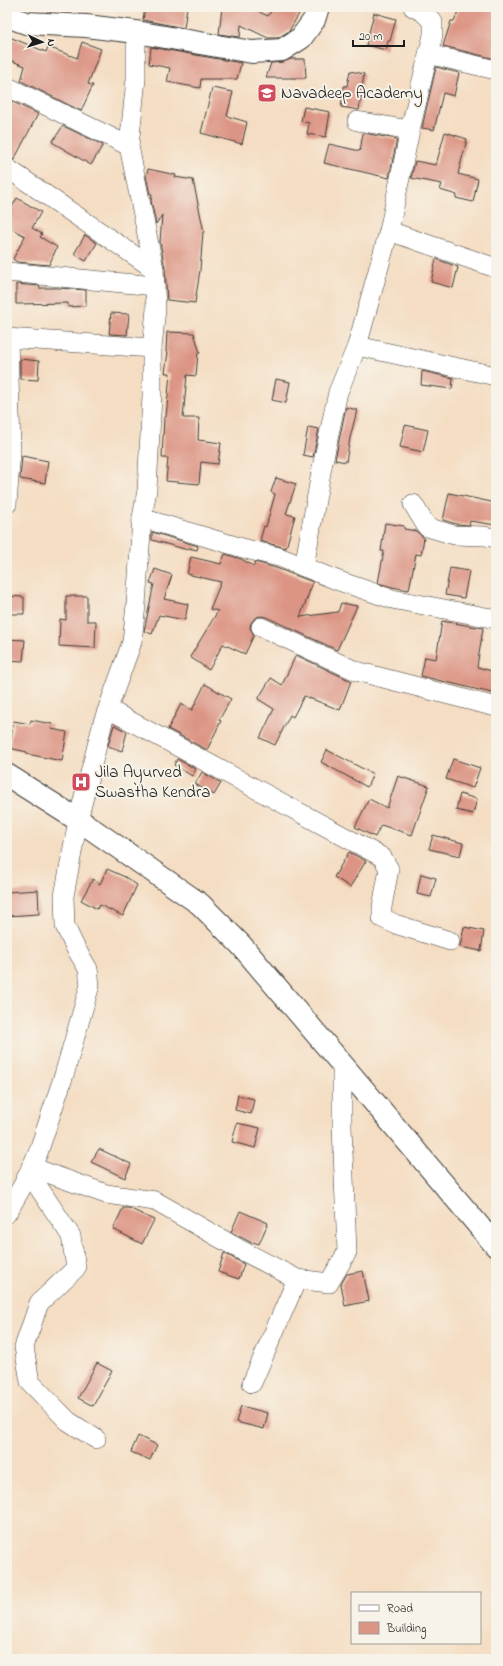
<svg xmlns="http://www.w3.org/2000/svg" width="503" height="1666" font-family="'Indie Flower',sans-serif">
<rect width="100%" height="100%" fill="#f7f3e8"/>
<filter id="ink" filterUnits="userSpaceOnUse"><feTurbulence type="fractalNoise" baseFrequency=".025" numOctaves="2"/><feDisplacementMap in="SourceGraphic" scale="8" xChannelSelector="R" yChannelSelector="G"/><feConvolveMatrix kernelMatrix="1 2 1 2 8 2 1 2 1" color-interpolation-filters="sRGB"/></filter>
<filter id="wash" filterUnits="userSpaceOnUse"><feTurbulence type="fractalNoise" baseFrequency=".012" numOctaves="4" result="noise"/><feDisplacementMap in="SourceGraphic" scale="16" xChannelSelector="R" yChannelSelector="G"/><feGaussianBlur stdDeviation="0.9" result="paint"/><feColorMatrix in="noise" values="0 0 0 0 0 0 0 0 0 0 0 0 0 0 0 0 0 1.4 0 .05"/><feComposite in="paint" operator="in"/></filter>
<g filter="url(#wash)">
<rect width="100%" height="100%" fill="#f4ddc2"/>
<g id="blocks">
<g fill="#dc9484">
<path d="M145 7H187L184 28 143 20Z"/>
<path d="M222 7H249L268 16 271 11 264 7H303L289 31 278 38H268L241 25 240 37 219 34Z"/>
<path d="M460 7H496L495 59 443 46 451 21H454Z"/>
<path d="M374 13 396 19 390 41H388L386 50 366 45Z"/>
<path d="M7 36 46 52 48 47 77 58 82 42 101 49 88 84 93 85 81 111 21 81 25 66 7 59Z"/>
<path d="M151 47 241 63 237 79H201L200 88 167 82 170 68 149 64Z"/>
<path d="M291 59H305L306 78H266L271 63 283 62Z"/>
<path d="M436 67 459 73 454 96 443 93 434 130 422 128Z"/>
<path d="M350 71 364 74 359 110 341 107 344 86H347Z"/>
<path d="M212 88 233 92 227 116 247 122 242 144 201 133Z"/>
<path d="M7 99 38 114 14 160 7 157Z"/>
<path d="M304 107 330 112 326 137 307 134 309 123 301 121Z"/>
<path d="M63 126 103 145 91 165 52 142Z"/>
<path d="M445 132 467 139 458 174 478 179 473 202 456 198 457 195 440 190 442 184 411 178 415 161 436 165Z"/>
<path d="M363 133 397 139 389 178 324 163 329 144 360 151Z"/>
<path d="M148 169 176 175 175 177 193 180 204 232H203L200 270 195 303 167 300 165 268 160 242 162 215 156 224 151 201 152 194H150L146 176Z"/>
<path d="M17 198 41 212 32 228 42 234 40 237 57 247 49 265 17 262 13 259 25 236 7 226V215Z"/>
<path d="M85 235 97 243 86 261 74 254Z"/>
<path d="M436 259 458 267 453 288 431 282Z"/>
<path d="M16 284 40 286 39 288H58L86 290V306L68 307V303L16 304Z"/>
<path d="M111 313 129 314 127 335 109 334Z"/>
<path d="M167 332 194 333 200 353H198L196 376 187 375 183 418H199L198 440 221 443 218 464 201 462 199 484 166 481 168 458H162L164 417H166L170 373H165L168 352H166Z"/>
<path d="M20 359 39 361 38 380 20 379Z"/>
<path d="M422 371 453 378 452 389 421 385Z"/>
<path d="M276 379 290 382 286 403 272 400Z"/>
<path d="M346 407 357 410 350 438 346 462 335 460Z"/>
<path d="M405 425 428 430 423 452 400 447Z"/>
<path d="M308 427 319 429 313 457 303 455Z"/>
<path d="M22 456 48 461 45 483 20 479Z"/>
<path d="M276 478 296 484 286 514 295 516 286 548 260 541 264 526 266 527 275 494 271 492Z"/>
<path d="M449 493 496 503V525L470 521 469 525 456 524 443 520Z"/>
<path d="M385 523 404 526V529L416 531 424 538 421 555 416 554 409 590 392 587 378 583 384 551H381Z"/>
<path d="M152 532 198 546 197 550 189 548 188 550 152 540Z"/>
<path d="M225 554 241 559 254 566 255 562 276 568 313 582 300 617 338 612 341 603 357 606 337 650 266 617 260 616 255 618 251 623 250 628 254 635 245 654 223 644 209 670 190 657 218 611 210 609 221 582 187 574 191 557 221 564Z"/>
<path d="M450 568 469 571 464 598 445 595Z"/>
<path d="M155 569 172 575 164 599 188 604 185 620 159 615 152 634 144 631 154 584 150 583Z"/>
<path d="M7 596 24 597V614H7Z"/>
<path d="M66 596H87V621H96L95 648 59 646 60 619 66 620Z"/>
<path d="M442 621 483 628 477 667 496 672V694L421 676 425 657 436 659Z"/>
<path d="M7 639 25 640 23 661 7 660Z"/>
<path d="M296 655 351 681 340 710 304 696 293 717 290 715 275 745 260 738 274 709 258 699 271 678 282 685Z"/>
<path d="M205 684 231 699 219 720 221 721 207 750 168 729 181 704 192 710Z"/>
<path d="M31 720 52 724 51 729 67 732 62 761 27 754V752L9 748 14 721 30 724Z"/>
<path d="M114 725 127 732 122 751 108 746Z"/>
<path d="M327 750 373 774 367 787 321 762Z"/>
<path d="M177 759 196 769 192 776 174 765Z"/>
<path d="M453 759 480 768 473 788 446 779Z"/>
<path d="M202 772 221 783 214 795 195 784Z"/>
<path d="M398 776 429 786 412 835 381 825 375 837 355 827 369 799 387 808Z"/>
<path d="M460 794 477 799 473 814 456 810Z"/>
<path d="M433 835 463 843 460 856 429 849Z"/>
<path d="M349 852 366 861 350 887 334 877Z"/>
<path d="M107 869 125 877 137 885 123 916 100 905 97 909 81 900 93 879 100 884Z"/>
<path d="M421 874 436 878 431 897 417 894Z"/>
<path d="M38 890 39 914 7 916V892Z"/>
<path d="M464 927 484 931 481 951 460 947Z"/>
<path d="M238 1095 254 1099 251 1114 235 1110Z"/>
<path d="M237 1123 260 1128 255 1148 232 1142Z"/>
<path d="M99 1149 131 1164 125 1178 91 1162Z"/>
<path d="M123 1208H129L154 1220 142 1244 113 1229Z"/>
<path d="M240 1211 268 1223 259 1244 253 1242 252 1243 231 1232Z"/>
<path d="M224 1253 244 1264 239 1279 218 1272Z"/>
<path d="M363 1271 369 1301 345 1306 341 1284 347 1274Z"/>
<path d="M97 1363 112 1371 93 1406 78 1398Z"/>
<path d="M241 1406 268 1413 264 1429 236 1422Z"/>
<path d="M138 1436 157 1445 150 1460 131 1452Z"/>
</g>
</g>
</g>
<g filter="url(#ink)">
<use href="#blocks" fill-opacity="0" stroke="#3c3935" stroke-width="1"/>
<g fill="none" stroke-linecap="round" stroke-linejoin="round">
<g stroke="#3c3935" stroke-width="20">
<g id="minor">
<path d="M428 54 496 70"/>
<path d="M10 88 129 146"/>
<path d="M357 121 410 130"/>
<path d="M7 168 154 269"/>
<path d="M389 231 496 268"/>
<path d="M7 272 155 286"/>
<path d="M7 338 152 348"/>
<path d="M357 346 496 376"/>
<path d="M7 504 11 451 8 338"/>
<path d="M413 504 427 527 454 535 484 536 496 538"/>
<path d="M142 518 246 549 279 557 339 581 392 599 496 619"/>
<path d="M304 567 322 467 338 392 357 346 389 231 410 130 433 35V22L423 12 413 7"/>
<path d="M261 627 356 671 496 707"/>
<path d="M108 709 382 857 389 869 382 907V918L395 924 450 941"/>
<path d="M31 1167 106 1194 155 1201 239 1249 297 1279 329 1283 347 1252 342 1126V1063"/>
<path d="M29 1173 71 1236 76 1268 39 1303 24 1347 30 1382 68 1421 96 1439"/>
<path d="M7 1213 23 1185 38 1153 64 1075 90 985 88 969 75 947 65 926 64 896 78 820 103 722 132 642 136 605 142 518 147 490 152 396V348L156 309 154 269 129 146 136 79V32"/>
<path d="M252 1383 297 1279"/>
</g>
</g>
<g stroke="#3c3935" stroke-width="24">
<g id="tertiary">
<path d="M7 16 26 23 86 26 136 32 252 52 282 50 301 38 314 20 318 7"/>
<path d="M7 775 86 825 174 886 200 904 241 945 496 1246"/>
</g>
</g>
<use href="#minor" stroke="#fff" stroke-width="19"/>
<use href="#tertiary" stroke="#fff" stroke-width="22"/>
</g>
</g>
<defs>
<g id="school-square" transform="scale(1)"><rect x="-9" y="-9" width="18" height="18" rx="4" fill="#d1495b" stroke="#f7f3e8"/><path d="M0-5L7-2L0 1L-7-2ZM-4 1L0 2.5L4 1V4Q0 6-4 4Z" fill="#fff"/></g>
<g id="hospital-square" transform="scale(1)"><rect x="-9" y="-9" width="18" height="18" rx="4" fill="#d1495b" stroke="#f7f3e8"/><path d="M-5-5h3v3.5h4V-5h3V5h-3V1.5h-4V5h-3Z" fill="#fff"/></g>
</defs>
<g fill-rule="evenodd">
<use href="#school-square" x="267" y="93"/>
<use href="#hospital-square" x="81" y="782"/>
</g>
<g text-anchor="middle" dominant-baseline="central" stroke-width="4" stroke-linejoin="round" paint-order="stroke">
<g font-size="17" fill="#1c1c1c" stroke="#f7f3e8" text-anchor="start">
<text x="281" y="93">Navadeep Academy</text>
<text x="95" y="772">Jila Ayurved<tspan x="95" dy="20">Swastha Kendra</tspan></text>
</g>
</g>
<rect width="503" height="1666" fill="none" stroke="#f7f3e8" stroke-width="24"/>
<rect x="351" y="1592" width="130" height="52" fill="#f7f3e8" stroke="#9f9d96"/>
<rect x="359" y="1605" width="20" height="6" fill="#ffffff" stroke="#9f9d96"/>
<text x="387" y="1612" font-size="12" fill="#1c1c1c">Road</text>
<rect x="359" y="1622" width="20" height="12" fill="#dc9484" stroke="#9f9d96"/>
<text x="387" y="1632" font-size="12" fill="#1c1c1c">Building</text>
<g transform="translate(42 42) rotate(94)" stroke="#f7f3e8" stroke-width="3" paint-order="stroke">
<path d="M0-3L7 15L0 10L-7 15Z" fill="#1c1c1c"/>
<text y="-6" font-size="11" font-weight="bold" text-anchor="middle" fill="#1c1c1c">N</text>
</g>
<path d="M353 40v6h51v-6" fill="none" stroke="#1c1c1c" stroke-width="2"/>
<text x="359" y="40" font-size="12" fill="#1c1c1c" stroke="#f7f3e8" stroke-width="3" paint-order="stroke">20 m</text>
</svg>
